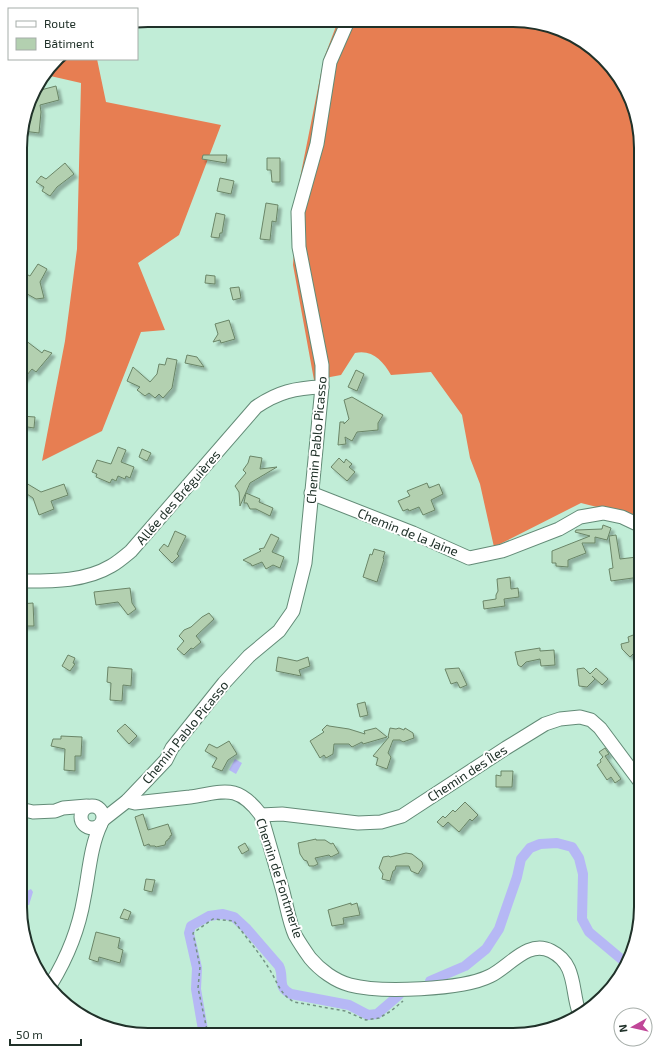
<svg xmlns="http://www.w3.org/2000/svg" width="661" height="1055" font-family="'Exo 2',sans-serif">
<defs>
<filter id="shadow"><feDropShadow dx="3.5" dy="3.5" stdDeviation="1" flood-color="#0004"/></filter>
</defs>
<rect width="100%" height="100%" fill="#c1edd7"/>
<g fill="#e77e52">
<path d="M338 21H530L591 47 631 99 641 148V518L581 503 494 547 480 484 470 458 462 415 431 372 391 375C383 361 372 349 355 353L341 375 314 380 293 265 299 183 324 58Z"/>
<path d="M58 59H97L106 102 221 125 179 235 138 263 165 330 141 332 102 431 42 461 65 341 77 249 81 83 46 75Z"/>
</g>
<g fill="#b6b8f5">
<path d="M235 759 242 763 236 774 229 770Z"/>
<path d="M31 889 33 892 29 905H26L22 908 20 905V897L29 890Z"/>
</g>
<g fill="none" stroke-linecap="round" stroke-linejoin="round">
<g stroke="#b6b8f5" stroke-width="10">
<path d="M430 981 465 966 486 949 499 929 517 877 521 859 530 848 540 844 557 843 572 847 579 858 583 874 582 919 589 932 626 963"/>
<path d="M200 1034 203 1030 196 989 197 968 189 933 191 926 209 916 223 914 234 917 247 929 279 966C285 978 276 987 291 994L349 1005 368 1015 377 1014 399 995"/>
</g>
</g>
<g fill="#b3d0b0" stroke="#6a8567" filter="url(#shadow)">
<path d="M56 86 59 100 40 105 41 112 39 133 23 131 24 121 33 92Z"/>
<path d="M203 155H227L226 163 202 159Z"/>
<path d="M267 158H280V182H272L271 170H267Z"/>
<path d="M65 163 74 174 57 187 50 196 42 191 44 187 36 182 41 176 46 179Z"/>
<path d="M220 178 234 181 231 194 217 191Z"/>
<path d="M266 203 278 205 276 222 272 221 270 240 260 239Z"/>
<path d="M216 213 225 215 222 233H220L219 238 211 237Z"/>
<path d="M38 264 47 269 40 282 44 298 36 299 22 291 26 284 22 282 26 274 30 276Z"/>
<path d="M206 275 215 276V284L205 283Z"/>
<path d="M239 287 241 298 233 300 230 288Z"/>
<path d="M229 320 235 339 221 343 220 340 213 342 218 334 215 324Z"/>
<path d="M25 340 42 353 44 350 52 353 36 372 32 369 21 382V360L26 353 21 349V345Z"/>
<path d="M187 355 197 357 204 367 185 363Z"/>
<path d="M167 358 177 360 172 388 163 398 159 394 155 398 149 393 145 396 137 390 140 387 127 381 133 367 150 382 157 374 159 364 165 365Z"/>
<path d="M356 370 364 374 357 391 348 387Z"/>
<path d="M352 397 383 415 378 423V430L357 432 352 441 345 437 346 444 338 445 340 422H344V424L349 419 344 400Z"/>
<path d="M22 416 35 417 34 428 21 426Z"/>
<path d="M118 447 126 450 121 462 134 467 130 478 126 476 125 479 118 476 116 481 112 479 110 483 96 477 97 474 92 472 97 460 111 464Z"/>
<path d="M142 449 151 453 147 461 139 457Z"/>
<path d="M250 456 262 458 260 469 277 467 250 483 240 506 239 492 235 486 246 473 243 470 248 463Z"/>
<path d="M339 458 344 463 346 459 352 464 349 467 355 472 347 481 331 467Z"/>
<path d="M21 480 41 492 64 484 68 495 51 501 54 509 39 515 33 498 21 490Z"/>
<path d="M427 483 429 488 439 484 443 494 431 500 435 510 423 515 419 507 409 511 408 509 403 511 398 501 410 496 407 491Z"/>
<path d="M246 493 260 499 259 502 273 508 270 516 256 509H250L247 503H244Z"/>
<path d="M603 525 611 528 607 540 595 537V543H582L586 553 568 560V567L556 566V563H552V551L590 536 575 532 576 530 602 529Z"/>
<path d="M175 531 186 536 177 554 179 556 172 563 159 550 164 544 168 547Z"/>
<path d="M271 534 279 538 272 552 284 557 280 568 273 565 266 569 262 562 252 566 251 564 243 560 261 551 259 549 264 548Z"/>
<path d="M616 535 620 559 637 557 640 577 611 581 609 569 613 568 609 536Z"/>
<path d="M374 549 385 552 383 558 384 559 377 582 363 577 370 554 372 555Z"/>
<path d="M510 577 511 589 518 588 519 597 504 599 505 606 484 609 483 601 496 599V595L498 591 497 579Z"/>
<path d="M130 588 132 603 136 609 128 615 118 602 96 605 94 592Z"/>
<path d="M33 603 34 626H20V604Z"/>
<path d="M209 613 214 619 196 636 201 642 193 649 191 648 184 655 177 649 184 641 179 636 184 630 191 627 202 617Z"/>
<path d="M641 632V646L630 657 622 649 621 644 629 642 628 637Z"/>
<path d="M540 648V651L554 650 555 665 541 666 540 659 526 662 521 667 518 665 515 652Z"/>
<path d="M68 655 75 658 73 663 75 664 70 671 62 666Z"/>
<path d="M278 657 297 661 308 657 310 666 299 670 301 676 276 671Z"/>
<path d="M108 667 132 669 131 686 123 685 122 701 110 700 111 683 107 682Z"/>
<path d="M459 668 467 685 460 688 457 682 451 684 445 669Z"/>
<path d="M584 668 590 674 596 668 608 679 602 685 592 676 595 679 587 687 579 686 577 669Z"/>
<path d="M365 702 368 715 360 717 357 704Z"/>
<path d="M125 724 137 736 129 744 117 731Z"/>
<path d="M327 725 329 726 349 729 365 734 364 731 376 728 387 737 363 744 362 742 352 747 349 744H334L333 754 326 758 324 755 320 758 310 741 324 732 322 730Z"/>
<path d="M390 728 396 729 399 728 404 730 405 728 413 733 414 738 403 742 400 740H393L388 753 391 757 387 769 376 765 378 758 373 756 389 737H388Z"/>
<path d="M61 736 82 737 81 756H75V771L64 770 65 749 51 746 53 739H61Z"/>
<path d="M229 741 237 754 228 760 222 771 212 767 217 758 205 751 209 744 217 748Z"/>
<path d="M605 748 609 754 605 756 621 779 615 783 611 777 607 780 597 765 601 762 600 760 603 757 599 752Z"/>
<path d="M501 771H513L512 787H496V775L501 776Z"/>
<path d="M465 802 478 815 472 821 470 819 459 832 448 822 443 827 437 822 443 816 445 818 453 810 455 812Z"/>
<path d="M143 814 148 830 168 824 172 835 170 836V838L168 839V840L166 841 165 845 156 847 155 846H150L149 844 144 846 135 817Z"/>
<path d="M316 839V840H325L331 844 333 843 339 853 331 857 329 855 315 858 318 864 314 866H309L307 861 304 860 300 854 298 843Z"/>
<path d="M245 843 249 850 242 854 238 847Z"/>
<path d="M406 853 412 854 422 862 423 866 418 874 411 871 409 866H396L395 870 393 871 390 881 382 879 383 874 379 868 383 857 389 856 390 857Z"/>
<path d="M146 879 155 880 152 892 144 890Z"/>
<path d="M351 903V905L357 903 360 915 343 918 344 924 332 926 328 910Z"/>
<path d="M124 909 131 912 128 920 120 918Z"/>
<path d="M96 932 120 938 118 948 123 950 120 963 99 957 98 962 89 959Z"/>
</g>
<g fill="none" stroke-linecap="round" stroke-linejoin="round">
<g stroke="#638b77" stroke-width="15">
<g id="minor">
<path d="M311 493 413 533 469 558 502 551 559 529 580 517 603 513 622 517 641 526"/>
<path d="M20 581C51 581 84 582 111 566 118 562 125 556 131 551L256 407C278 392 295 388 322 387"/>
<path d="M127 801 135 803C154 801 172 799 190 797 224 792 237 783 261 815 268 840 275 864 282 888 286 902 289 922 295 935 299 942 305 951 310 958 320 970 335 981 350 985 380 993 462 990 490 976 509 967 528 939 551 951 577 964 571 990 579 1012"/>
<circle cx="92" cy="817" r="11"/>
<path d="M20 809 33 812 55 811 63 808 87 806"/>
<path d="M261 815 282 814 358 823 381 822 402 816 506 748 545 724 560 719 580 717 591 720 600 728 641 783"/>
<path d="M104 819 127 801 166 760 172 748 224 683 249 656 279 631 293 611 305 563 322 387V365L299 247 298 212 317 144 330 62 348 21"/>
<path d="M51 984C67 958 79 928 84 898 89 874 90 847 101 824"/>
</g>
</g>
<path stroke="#739283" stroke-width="1.5" stroke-dasharray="3 3" stroke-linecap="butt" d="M204 1034 207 1030 198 988 200 967 193 933 213 919 234 921C245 936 258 951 268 967 277 980 279 994 294 1002L345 1011 366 1020 379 1018 391 1011 403 1001"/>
<use href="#minor" stroke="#fff" stroke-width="13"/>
</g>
<g text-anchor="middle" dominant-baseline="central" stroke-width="4" stroke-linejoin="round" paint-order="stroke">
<g font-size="13" fill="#203129" stroke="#fff">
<text transform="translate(316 440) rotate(-85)">Chemin Pablo Picasso</text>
<text transform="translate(178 497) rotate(-49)">Allée des Bréguières</text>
<text transform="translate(408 532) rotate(22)">Chemin de la Jaine</text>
<text transform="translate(185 732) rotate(-51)">Chemin Pablo Picasso</text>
<text transform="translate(467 773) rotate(-33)">Chemin des Îles</text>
<text transform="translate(280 878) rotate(72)">Chemin de Fontmerle</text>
</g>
</g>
<path d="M0 0H661V1055H0ZM148 27H513A121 121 0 0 1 634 148V907A121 121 0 0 1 513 1028H148A121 121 0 0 1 27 907V148A121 121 0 0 1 148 27Z" fill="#fff" fill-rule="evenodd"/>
<path fill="none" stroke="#203129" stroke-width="2" d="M148 27H513A121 121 0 0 1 634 148V907A121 121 0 0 1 513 1028H148A121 121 0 0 1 27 907V148A121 121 0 0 1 148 27Z"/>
<rect x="8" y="8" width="130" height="52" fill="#ffffff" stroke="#a6ada9"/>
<rect x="16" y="21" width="20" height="6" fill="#ffffff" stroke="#a6ada9"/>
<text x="44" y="28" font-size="12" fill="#203129">Route</text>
<rect x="16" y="38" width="20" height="12" fill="#b3d0b0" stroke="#a6ada9"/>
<text x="44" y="48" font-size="12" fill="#203129">Bâtiment</text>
<g transform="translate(633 1027) rotate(262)"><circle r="19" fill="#ffffff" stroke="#a6ada9"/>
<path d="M0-3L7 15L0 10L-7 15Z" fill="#c04698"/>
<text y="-6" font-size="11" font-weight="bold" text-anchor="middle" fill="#203129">N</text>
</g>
<path d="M10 1039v6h71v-6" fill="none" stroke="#203129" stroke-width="2"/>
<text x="16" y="1039" font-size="12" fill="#203129" stroke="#ffffff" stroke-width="3" paint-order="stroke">50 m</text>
</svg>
